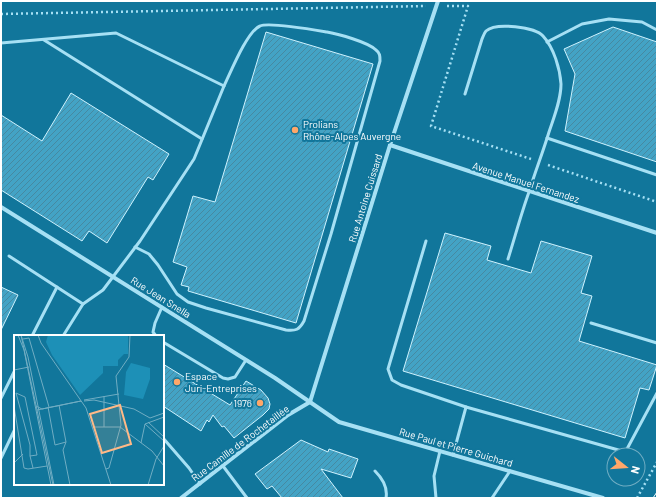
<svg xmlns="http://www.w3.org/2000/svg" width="658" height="499" font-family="Barlow,sans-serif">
<defs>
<pattern id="building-hatch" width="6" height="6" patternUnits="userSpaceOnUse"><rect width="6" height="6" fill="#43a3c5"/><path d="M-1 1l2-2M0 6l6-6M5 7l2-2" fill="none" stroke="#4689a1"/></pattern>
</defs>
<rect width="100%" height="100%" fill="#11769b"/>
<g fill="url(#building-hatch)" stroke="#cef2fe">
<path d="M613 27 657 42V162L565 131 575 74 564 49Z"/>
<path d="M266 32 373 64 296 323 188 291 189 287 181 285 187 267 173 262 193 196 215 202Z"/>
<path d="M71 93 169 154 153 180 148 177 107 243 89 231 82 241 1 190V115L42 141Z"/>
<path d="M445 233 491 246 487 260 531 273 541 241 592 256 581 293 592 296 579 341 657 365 649 390 640 388 625 438 403 371Z"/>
<path d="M1 287 18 295 1 330Z"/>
<path d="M163 364 230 405 246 381 261 390 268 398 270 404 269 409 263 415 234 438 224 426 222 427 213 415 209 422 207 420 201 431 163 406Z"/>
<path d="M301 440 328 452 329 449 358 459 351 478 321 469 343 498H282L272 486 267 489 255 474Z"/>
</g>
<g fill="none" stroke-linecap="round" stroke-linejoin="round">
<g stroke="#a6e0f4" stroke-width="2.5" stroke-dasharray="2 3" stroke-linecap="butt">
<path d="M447 6H468L431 126 531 159"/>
<path d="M1 14 426 6"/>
<path d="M548 165 657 202"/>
<path d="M637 498 657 462"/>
</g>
<g stroke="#a6e0f4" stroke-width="3">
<path d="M44 40 202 139"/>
<path d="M547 42 582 24 609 19 642 22 657 30"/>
<path d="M1 43 116 33 224 86 194 159 140 241 103 290 83 304 63 336"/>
<path d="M465 94 482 39C483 37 484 33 486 31 496 22 535 27 543 36 554 48 560 69 561 84 561 100 554 117 549 132 543 152 535 172 529 192 521 214 515 237 508 259"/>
<path d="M547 138 657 175"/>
<path d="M426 241 388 369 392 380 401 385 466 407"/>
<path d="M135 247 149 254 158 265 177 294 188 302 206 308 286 330C296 331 299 330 304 321L331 234 380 61C380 56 380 53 376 50 368 42 338 34 327 32 315 30 269 22 260 26 247 31 230 74 224 86"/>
<path d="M9 256 83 304"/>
<path d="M591 323 657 343"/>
<path d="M32 336 57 287"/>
<path d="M156 336 153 332 155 323 162 307"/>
<path d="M163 342 223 378 228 379 235 377 246 360"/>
<path d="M1 398 15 370"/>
<path d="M163 438 189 468 200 484"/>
<path d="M453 455 466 407 622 451 627 449 657 393"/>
<path d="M1 458 15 429"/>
<path d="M223 466 247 498"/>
<path d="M375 471C382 478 388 487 386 498"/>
<path d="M436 498 434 476 440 451"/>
<path d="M492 498 510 471"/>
</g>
<g stroke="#a6e0f4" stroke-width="4">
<path d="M390 145 657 233"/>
<path d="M1 207 275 378 339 422 603 498"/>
<path d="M310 402 390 145 438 1"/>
<path d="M181 498 288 415 310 402"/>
</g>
<path stroke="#fff" stroke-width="1" d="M653 498 657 492"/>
</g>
<g fill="#ffa769" stroke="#11769b" stroke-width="1.5">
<circle cx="295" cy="130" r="4"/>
<circle cx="177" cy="382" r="4"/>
<circle cx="260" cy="403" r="4"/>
</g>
<g text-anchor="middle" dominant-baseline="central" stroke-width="4" stroke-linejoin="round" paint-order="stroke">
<g font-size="10" fill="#fff" stroke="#11769b" text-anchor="start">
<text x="303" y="124">Prolians<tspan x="303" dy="12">Rhône-Alpes Auvergne</tspan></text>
<text x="185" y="376">Espace<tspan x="185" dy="12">Juri-Entreprises</tspan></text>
<text x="252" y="403" text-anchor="end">1976</text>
</g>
<g font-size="10" fill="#fff" stroke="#11769b">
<text transform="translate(526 182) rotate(18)">Avenue Manuel Fernandez</text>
<text transform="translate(365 198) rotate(-73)">Rue Antoine Cuissard</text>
<text transform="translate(161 297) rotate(32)">Rue Jean Snella</text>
<text transform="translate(240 443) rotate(-37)">Rue Camille de Rochetaillée</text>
<text transform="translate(456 447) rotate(16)">Rue Paul et Pierre Guichard</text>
</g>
</g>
<g transform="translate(14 335)">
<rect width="150" height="150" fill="#11769b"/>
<path d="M34 0H114V19H110L104 25V31H89V38L66 60 38 20 32 7ZM117 28 136 33V44L129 64 110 60 112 37Z" fill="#1d90b7"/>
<path fill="none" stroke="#70adc3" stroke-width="1" d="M4 0 10 15 37 150M7 0 14 22 40 150M7 0 39 150M24 0 27 8 72 73 97 150M9 4 15 3 35 72M0 35 15 32M70 65 105 59M70 66 80 65 120 74 136 83 150 78M45 70 52 107 49 115 56 150M0 71 10 133 14 134 33 131M22 71 28 74 67 66M34 72 41 110 52 107M23 75 67 66M134 87 150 102M131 89 150 106M79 92H106M90 92V61M106 92 138 116 150 131M127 108 131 89 150 82M16 121 23 120 11 62 2 58 16 110V121L19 133M0 128 9 119M92 134 95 133 107 90 102 41 115 22 116 0M134 150 142 124 150 111"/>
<path fill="#ffb987" fill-opacity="0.15" stroke="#ffb987" stroke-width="2" d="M106 70 117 109 88 118 76 79Z"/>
<rect width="150" height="150" fill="none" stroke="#fff" stroke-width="2"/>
</g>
<rect width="658" height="499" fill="none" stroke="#ffffff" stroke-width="4"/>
<g transform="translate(626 467) rotate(107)"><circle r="19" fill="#11769b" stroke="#70adc3"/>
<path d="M0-3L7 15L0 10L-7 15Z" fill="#ffa769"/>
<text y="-6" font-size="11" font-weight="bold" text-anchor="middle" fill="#ffffff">N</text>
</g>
</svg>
